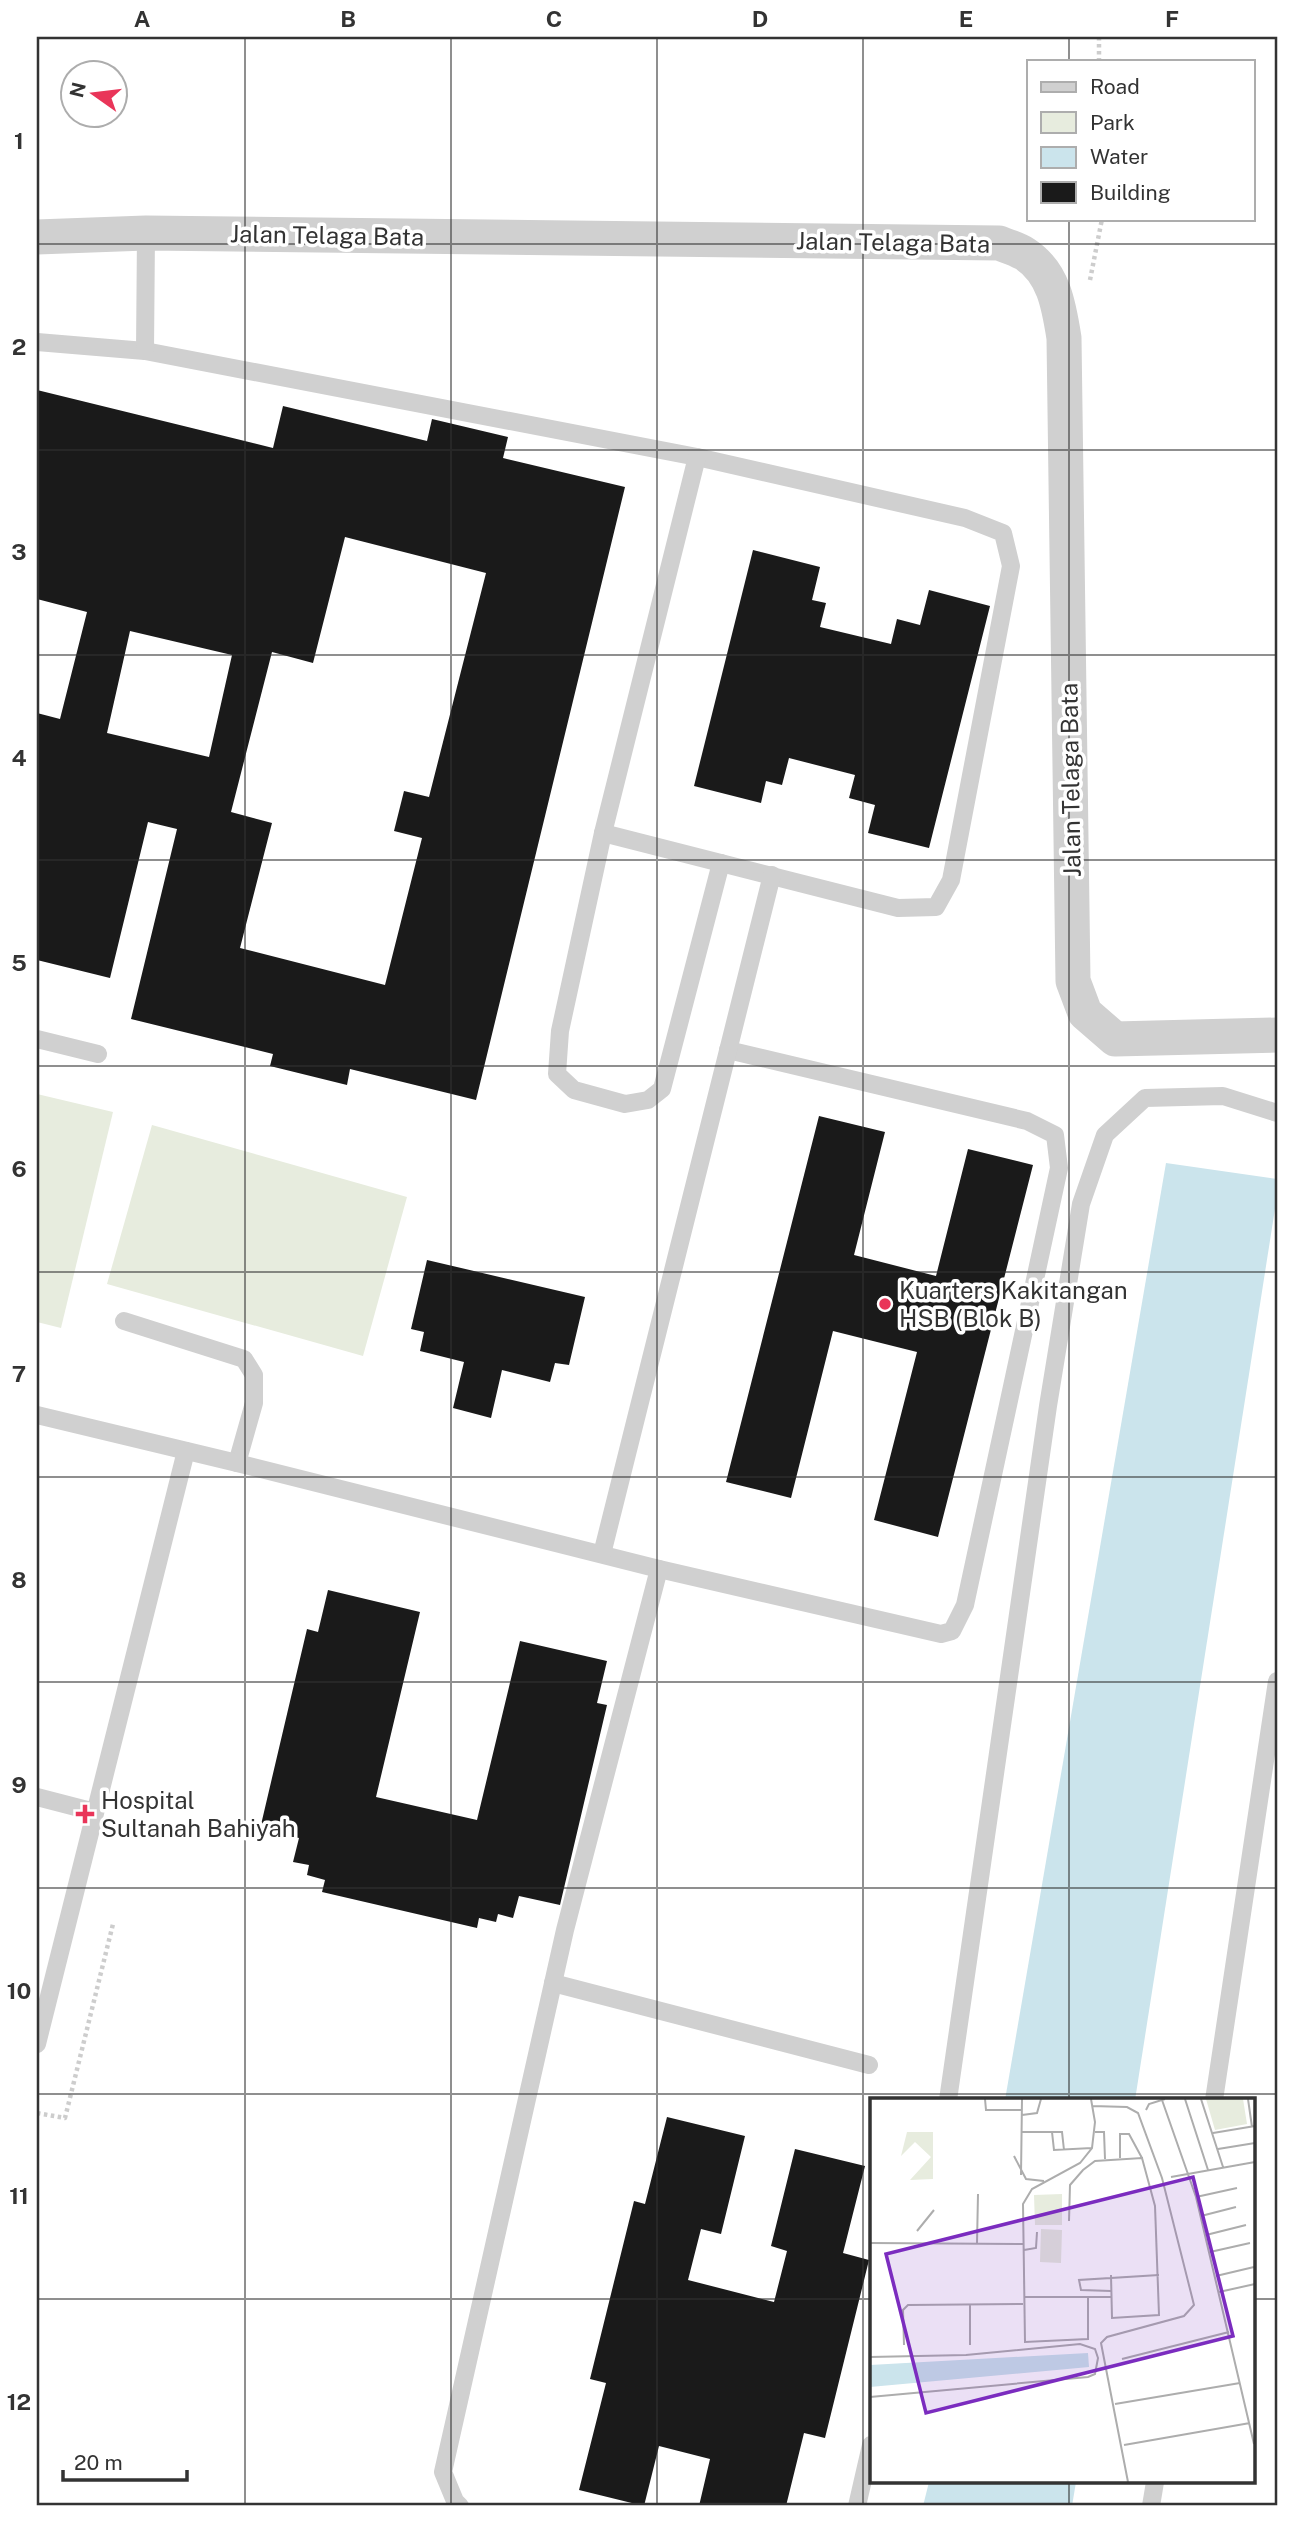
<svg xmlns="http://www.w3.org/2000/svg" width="1314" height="2543" font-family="'Public Sans',sans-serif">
<rect width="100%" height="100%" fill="#fff"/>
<g fill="#e7ecde">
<path d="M37 1094 113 1112 61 1328 37 1322Z"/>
<path d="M152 1125 407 1197 363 1356 107 1284Z"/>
</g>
<g fill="#cbe4ec">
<path d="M1166 1163 1277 1179V1196L1135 2100H1005Z"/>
<path d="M929 2482H1076L1072 2506H923Z"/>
</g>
<g fill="#1a1a1a" fill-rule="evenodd">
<path d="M37 390 273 448 283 406 427 441 432 419 508 437 503 458 625 487 476 1100 350 1069 347 1085 270 1066 273 1054 131 1019 177 829 148 822 110 978 37 960V713L60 719 87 612 37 599ZM345 537 486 573 429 797 404 791 394 831 422 838 385 985 240 948 272 823 231 812 272 652 313 663ZM130 631 232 655 209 757 107 733Z"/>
<path d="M753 550 820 567 812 600 826 603 820 627 891 644 897 619 920 625 929 590 990 606 929 848 868 833 875 805 849 798 855 775 789 758 782 785 766 781 761 803 694 786Z"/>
<path d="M819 1116 885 1132 854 1255 936 1276 968 1149 1033 1165 938 1537 874 1520 917 1352 833 1331 791 1498 726 1482Z"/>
<path d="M427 1260 585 1297 569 1365 555 1363 550 1382 502 1370 491 1418 453 1408 464 1362 420 1351 424 1332 411 1329Z"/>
<path d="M328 1590 420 1612 376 1797 477 1820 520 1641 607 1661 597 1703 607 1705 560 1905 519 1896 513 1918 498 1914 496 1922 479 1918 477 1928 322 1892 325 1880 307 1875 309 1865 293 1862 299 1838 260 1829 307 1629 318 1632Z"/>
<path d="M667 2117 745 2136 721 2234 701 2229 688 2280 774 2302 787 2251 771 2246 795 2149 865 2166 843 2253 869 2260 825 2438 804 2433 786 2506H699L710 2459 659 2446 644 2506 579 2490 606 2383 590 2379 634 2201 645 2204Z"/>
</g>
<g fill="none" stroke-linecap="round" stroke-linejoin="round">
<g stroke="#cdcdcd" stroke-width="4.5" stroke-dasharray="3.5 3.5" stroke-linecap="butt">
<path d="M1099 37V61"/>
<path d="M1090 280 1102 219"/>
<path d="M37 2113 65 2118 113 1924"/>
</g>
<g stroke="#d0d0d0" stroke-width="18">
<path d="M37 342 145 351 697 457 965 518 1003 533 1011 566 951 880 936 907 898 908 603 833"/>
<path d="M145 351 146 233"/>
<path d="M697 457 603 833 560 1031 557 1074 574 1090 625 1104 648 1100 662 1089 721 863"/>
<path d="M37 1039 98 1054"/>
<path d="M124 1321 244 1359 254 1375V1403L237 1463"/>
<path d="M37 1415 237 1463 659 1569 941 1634 952 1631 965 1605 1059 1168 1055 1135 1027 1121 728 1050"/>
<path d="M602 1554 772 875"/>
<path d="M37 1797 95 1812"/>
<path d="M553 1983 869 2065"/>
<path d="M37 2044 186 1451"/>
<path d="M948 2100 1048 1406 1081 1204 1105 1135 1145 1098 1223 1096 1277 1113"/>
<path d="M1214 2100 1277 1681"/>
<path d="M460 2506 455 2501 443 2472 565 1930 659 1569"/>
<path d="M857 2506 871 2445"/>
<path d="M1151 2506 1155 2482"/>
</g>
<path stroke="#d0d0d0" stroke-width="35" d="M37 237 146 233 999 243C1007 246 1017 249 1025 254 1054 273 1059 306 1064 338L1073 981 1085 1013 1115 1039 1277 1035"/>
</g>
<path fill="none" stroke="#333" stroke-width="2" stroke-opacity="0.55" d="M245 37V2506M451 37V2506M657 37V2506M863 37V2506M1069 37V61M1069 219V2100M37 244H1277M37 450H1277M37 655H1277M37 860H1277M37 1066H1277M37 1272H1277M37 1477H1277M37 1682H1277M37 1888H1277M37 2094H1277M37 2299H871M1253 2299H1277M1069 2482V2506"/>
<g fill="#e93559" stroke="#fff" stroke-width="2.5">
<circle cx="885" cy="1304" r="7"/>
<path d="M81.5 1803.5h7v7h7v7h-7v7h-7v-7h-7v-7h7z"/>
</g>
<g text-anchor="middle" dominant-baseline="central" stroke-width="7" stroke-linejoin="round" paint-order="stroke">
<g font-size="24" fill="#333" stroke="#fff">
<text transform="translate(327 235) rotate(1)">Jalan Telaga Bata</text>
<text transform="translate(893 242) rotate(1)">Jalan Telaga Bata</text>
<text transform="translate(1070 780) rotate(-91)">Jalan Telaga Bata</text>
</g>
<g font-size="24" fill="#333" stroke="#fff" text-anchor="start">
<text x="899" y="1290">Kuarters Kakitangan<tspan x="899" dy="28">HSB (Blok B)</tspan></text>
<text x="101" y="1800">Hospital<tspan x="101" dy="28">Sultanah Bahiyah</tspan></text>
</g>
</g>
<g transform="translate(870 2098)">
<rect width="385" height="385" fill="#fff"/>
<path d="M336 1H373L377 26 345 32ZM37 34H63V81L40 82 61 59 45 44 31 58ZM192 96V127H165L164 97ZM171 131 192 132 191 165 170 164Z" fill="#e7ecde"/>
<path d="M218 255 219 269 0 289V267Z" fill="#cbe4ec"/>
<path fill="none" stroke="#adadad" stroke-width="2" d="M115 1 116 12H152M315 1 338 72M331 1 353 69M378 1 382 29M292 2 326 99 384 346M222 8 257 9 268 15 292 80 324 207 314 218 237 239 231 245 258 384M276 12 279 6 295 1M152 17 167 15 171 1M152 34H192L194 52M182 34 184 52 222 50M225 34H234L235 61M343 35 385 28M348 51 385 45M144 58 156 81 174 83M250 60V36H259L272 60M151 77 152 1M301 79 385 64M326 99 367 90M331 118 366 109M199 123 200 87 213 72 225 63 272 60 285 108 289 217 242 220 241 177M47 133 64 112M336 137 376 127M0 145 153 146M107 145 108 96M154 152 166 150 167 134M340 154 380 145M346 178 384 169M241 193 211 192 209 182 289 177M349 194 385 186M154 199H241M218 199V241L155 244 153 106 162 91 210 65 222 50 225 24 221 1M34 247 33 212 38 207 153 206M100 247V206M0 259 96 257 210 246 225 251 228 260 225 276 218 279 0 299M252 261 359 234M245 306 370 285M254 347 380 325"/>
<path fill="#7b2cbf" fill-opacity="0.15" stroke="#7b2cbf" stroke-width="3.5" d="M323 79 363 238 56 315 16 156Z"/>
<rect width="385" height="385" fill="none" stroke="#333" stroke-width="3.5"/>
</g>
<rect width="1314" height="2543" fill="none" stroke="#ffffff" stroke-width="77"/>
<rect x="1027" y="60" width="228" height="161" fill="#ffffff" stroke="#adadad" stroke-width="2"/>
<rect x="1041" y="82" width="35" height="10" fill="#d0d0d0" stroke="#adadad" stroke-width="2"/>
<text x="1090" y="94" font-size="21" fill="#333333">Road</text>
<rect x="1041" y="112" width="35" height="21" fill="#e7ecde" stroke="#adadad" stroke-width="2"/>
<text x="1090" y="130" font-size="21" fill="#333333">Park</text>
<rect x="1041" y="147" width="35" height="21" fill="#cbe4ec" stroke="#adadad" stroke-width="2"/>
<text x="1090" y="164" font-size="21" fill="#333333">Water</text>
<rect x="1041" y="182" width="35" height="21" fill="#1a1a1a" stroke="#adadad" stroke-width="2"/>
<text x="1090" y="200" font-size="21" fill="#333333">Building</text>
<g transform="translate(94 94) rotate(284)"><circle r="33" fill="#ffffff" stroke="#adadad" stroke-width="2"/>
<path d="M0-5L12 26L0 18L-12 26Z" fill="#e93559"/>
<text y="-10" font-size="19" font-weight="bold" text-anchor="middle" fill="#333333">N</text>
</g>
<path d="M63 2470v10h124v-10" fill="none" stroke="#333333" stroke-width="3.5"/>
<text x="74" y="2470" font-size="21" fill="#333333" stroke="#ffffff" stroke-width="5" paint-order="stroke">20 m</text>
<rect x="38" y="38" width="1238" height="2466" fill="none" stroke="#333" stroke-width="2.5"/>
<g font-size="23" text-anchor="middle" font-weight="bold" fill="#333">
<text x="142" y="27">A</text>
<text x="348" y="27">B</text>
<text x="554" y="27">C</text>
<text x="760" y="27">D</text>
<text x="966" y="27">E</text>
<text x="1172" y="27">F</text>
<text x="19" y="149">1</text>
<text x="19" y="355">2</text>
<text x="19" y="560">3</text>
<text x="19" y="766">4</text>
<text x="19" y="971">5</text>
<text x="19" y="1177">6</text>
<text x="19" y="1382">7</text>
<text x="19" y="1588">8</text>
<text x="19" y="1793">9</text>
<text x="19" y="1999">10</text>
<text x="19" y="2204">11</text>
<text x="19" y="2410">12</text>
</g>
</svg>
